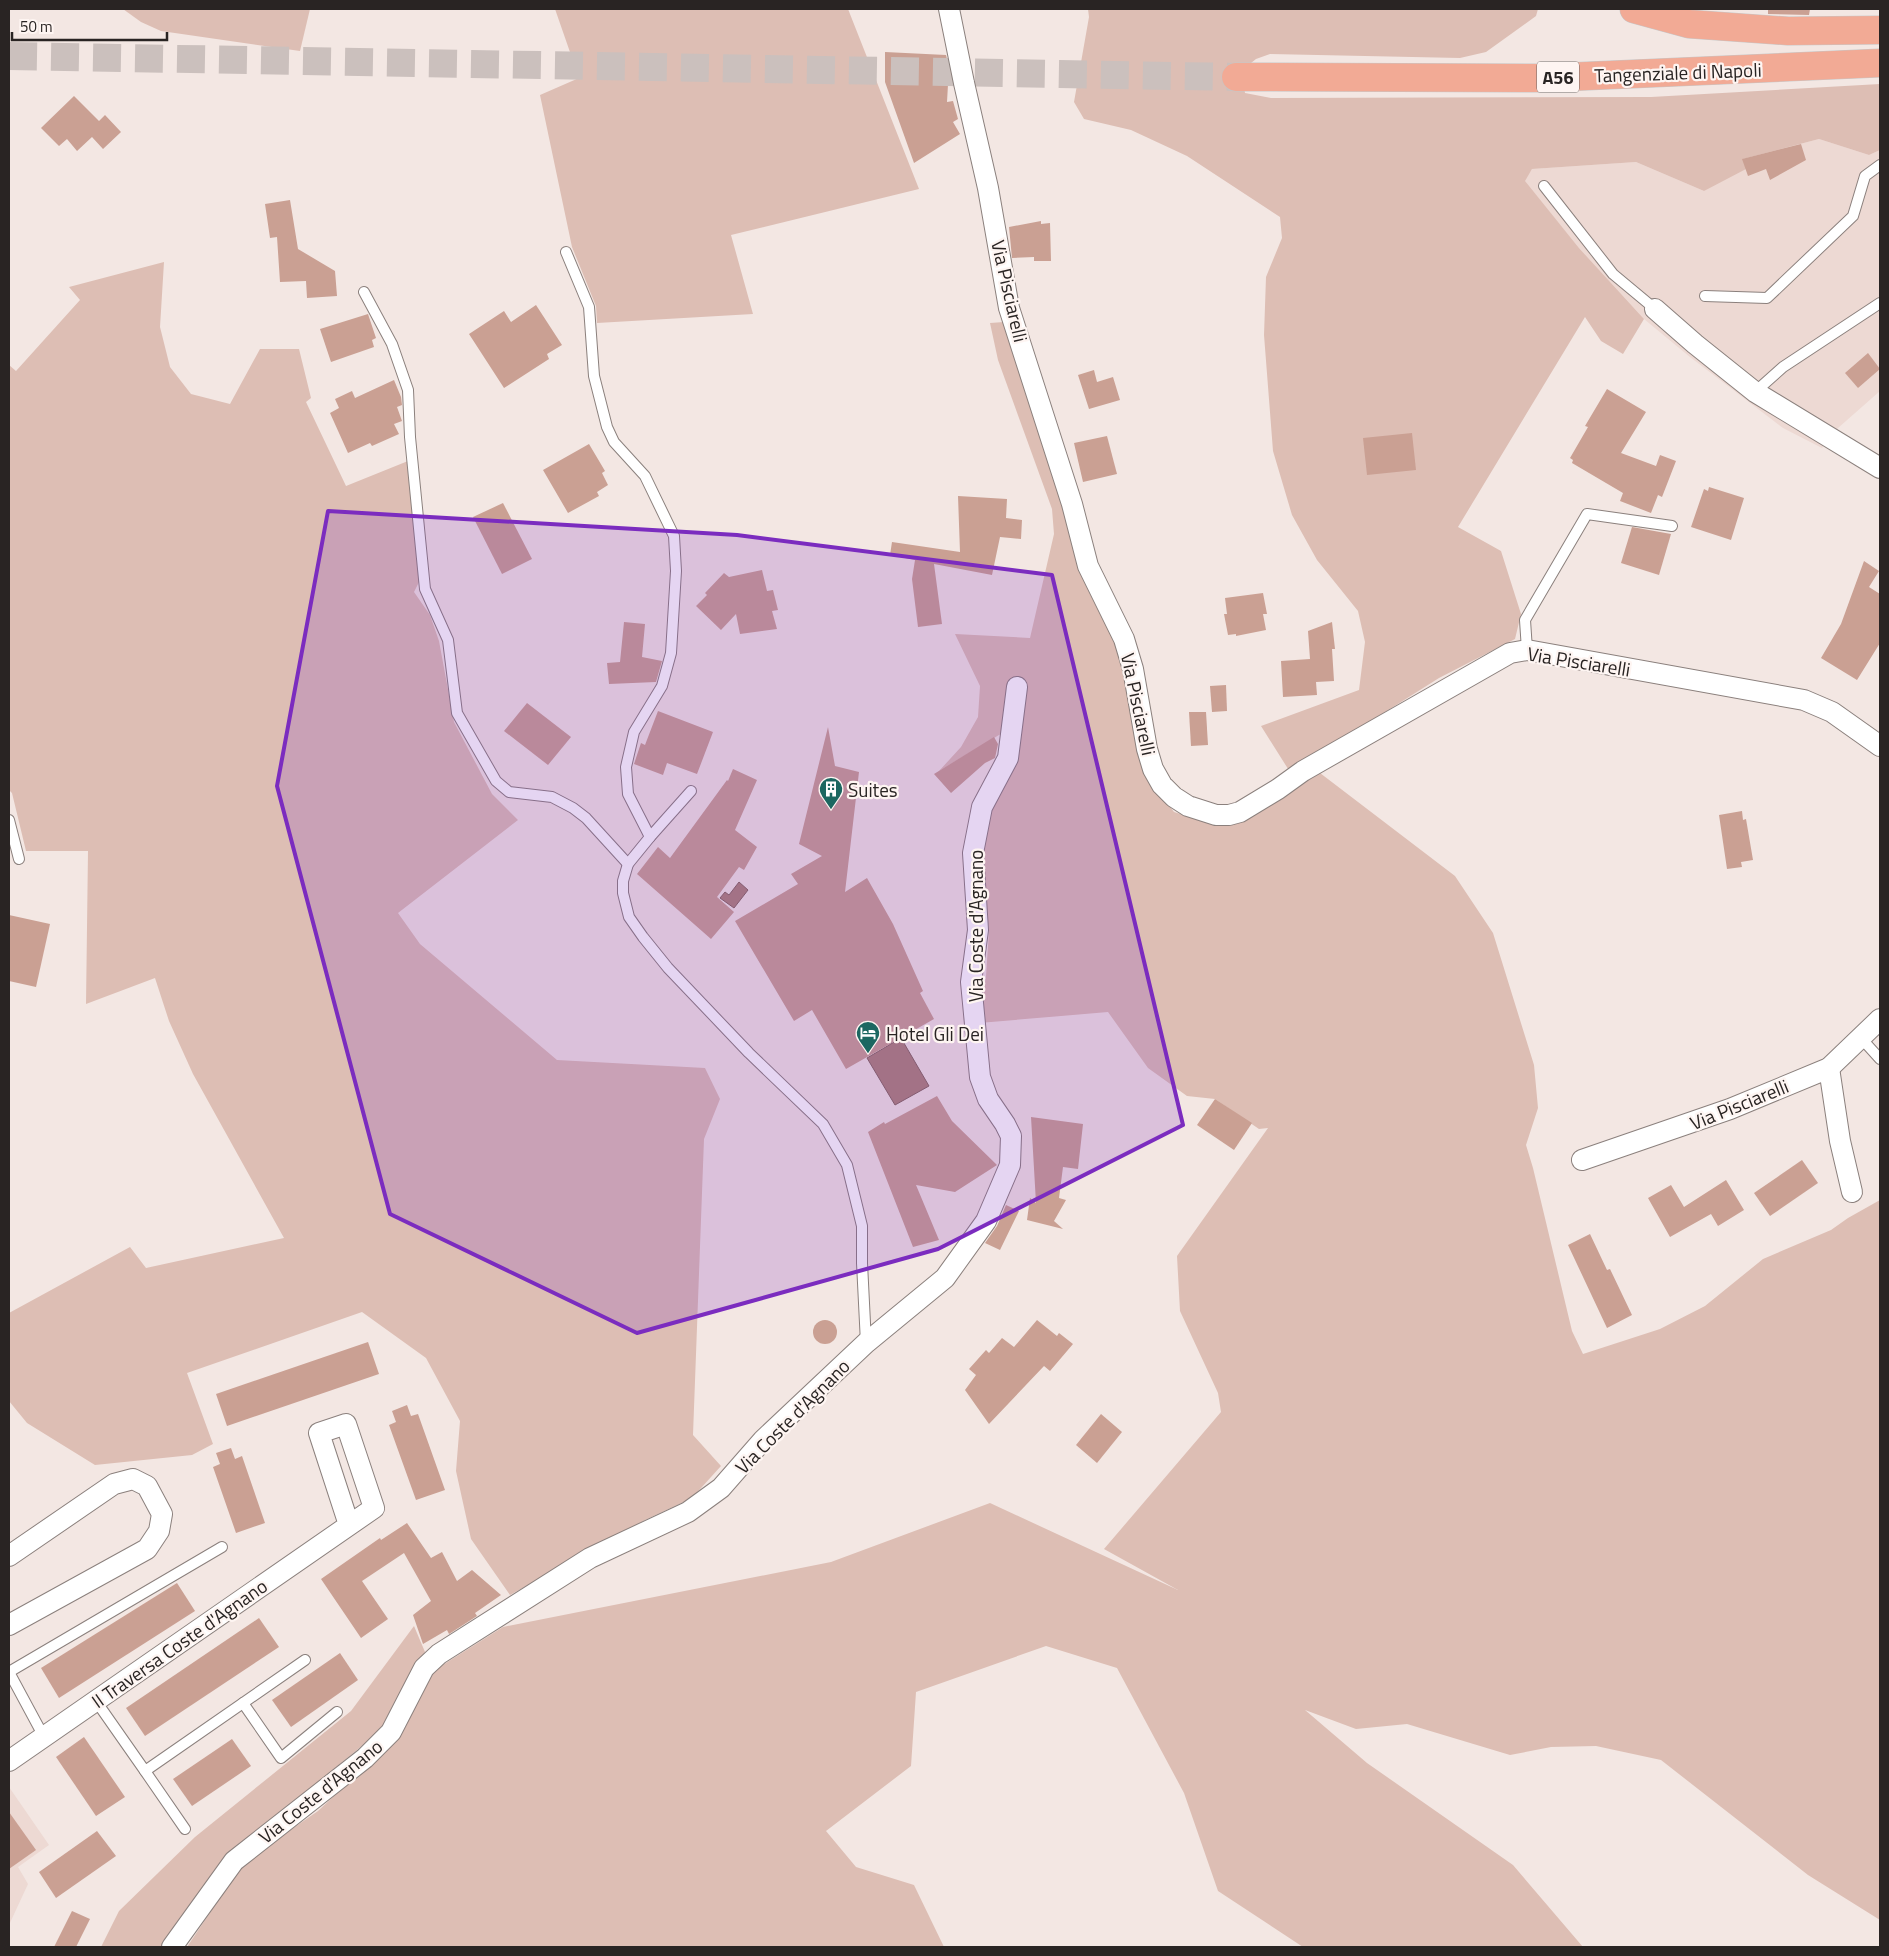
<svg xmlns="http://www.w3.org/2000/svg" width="1889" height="1956" font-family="'Titillium Web',sans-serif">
<rect width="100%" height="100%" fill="#f3e7e3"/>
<g fill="#edd9d3">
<path d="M1819 139 1869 155 1880 150V391L1838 428 1822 448 1783 428 1690 357 1644 319 1579 248 1524 181 1532 169 1636 162 1704 191 1742 159Z"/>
<path d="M9 1787 49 1845 18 1867 28 1884 9 1925Z"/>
</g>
<g fill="#ddbeb4">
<path d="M123 9H310L300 51 161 31 141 22Z"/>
<path d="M555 9H848L919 189 731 235 753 314 597 323 596 306 572 247 540 95 579 78Z"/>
<path d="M1088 9H1538L1536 16 1486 52 1460 58 1270 54 1256 59 1241 71 1245 93 1271 98 1651 97 1880 84V150L1869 155 1819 139 1743 159 1746 169 1704 191 1636 162 1532 169 1525 181 1579 248 1644 319 1623 354 1601 341 1585 317 1458 527 1501 551 1521 614 1515 639 1439 678 1290 772 1261 726 1359 690 1365 642 1358 611 1317 560 1292 515 1273 451 1264 335 1266 277 1282 238 1280 217 1187 156 1131 130 1084 119 1074 102 1089 17Z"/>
<path d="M164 262 160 327 170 367 191 394 230 404 260 349H299L311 398 306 402 346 486 408 461 420 580 414 592 430 615 439 641 454 722 492 794 518 820 398 913 420 944 557 1060 705 1068 720 1099 704 1139 693 1435 721 1466 692 1498 645 1520 510 1595 471 1539 456 1471 460 1421 426 1358 362 1312 187 1373 213 1444 192 1455 95 1465 27 1423 9 1401V1313L130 1247 146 1268 284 1238 193 1074 169 1021 155 978 86 1004 88 851H26L12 793 9 790V365L16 371 80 300 69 287Z"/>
<path d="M1004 322 1120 647 1158 791 1174 812 1209 823 1320 773 1455 876 1493 933 1534 1065 1538 1108 1526 1145 1533 1168 1572 1331 1583 1354 1660 1329 1705 1306 1763 1259 1831 1230 1848 1218 1880 1200V1920L1808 1875 1661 1760 1596 1746 1551 1747 1510 1755 1407 1724 1356 1729 1305 1710 1367 1763 1513 1865 1583 1947H1303L1218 1891 1184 1793 1117 1668 1046 1646 916 1692 911 1766 826 1831 856 1867 914 1885 944 1947H187L244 1862 318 1811 396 1738 430 1673 503 1627 831 1562 990 1503 1178 1590 1104 1549 1221 1412 1218 1393 1180 1311 1177 1256 1268 1128 1259 1129 1215 1099 1187 1096 1148 1068 1108 1012 979 1023 986 976 989 931 980 861 984 814 1014 726 939 771 961 747 978 717 980 686 955 634 1030 638 1054 534 1052 509 998 360 990 323Z"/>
<path d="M414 1626 425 1652 381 1730 229 1856 187 1910 162 1947H101L119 1911 195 1837 351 1711Z"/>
</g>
<g fill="#ad8478" stroke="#85675e">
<path d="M739 882 748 890 734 908 720 898 725 892 729 895Z"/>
<path d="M901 1038 929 1086 895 1105 867 1058Z"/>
</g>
<g fill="#caa093">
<path d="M1768 9H1810L1809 15 1768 14Z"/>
<path d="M885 52 946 55 949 67 947 102 953 101 958 119 953 122 960 134 914 163 885 82Z"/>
<path d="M74 96 99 121 105 115 121 132 103 149 92 137 77 151 67 139 59 146 41 128Z"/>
<path d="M1801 144 1806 160 1770 180 1766 169 1748 176 1742 159Z"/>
<path d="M290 200 298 249 335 271 337 296 307 298 306 281 280 282 277 237 270 238 265 204Z"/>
<path d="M1041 221V224L1050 223 1051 261H1034V257L1012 258 1009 227Z"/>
<path d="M536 305 562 345 547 354 549 359 504 388 469 334 504 311 511 322Z"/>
<path d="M368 314 376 338 372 340 374 347 331 362 320 329Z"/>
<path d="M1868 353 1880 369 1858 388 1845 373Z"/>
<path d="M1094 370 1097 382 1113 377 1120 400 1089 409 1078 375Z"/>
<path d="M394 380 401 397 402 405 397 407 402 421 394 424 399 434 372 446 370 443 348 453 330 413 339 408 335 399 352 391 355 398Z"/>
<path d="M1607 389 1646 412 1621 453 1656 466 1660 455 1676 461 1662 497 1658 495 1651 513 1620 501 1623 493 1572 463 1573 460 1570 458 1588 427 1585 426Z"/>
<path d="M1412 433 1416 470 1367 475 1363 438Z"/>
<path d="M1107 436 1117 474 1083 482 1074 443Z"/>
<path d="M589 444 605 471 602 473 608 485 597 492 599 496 568 513 543 470Z"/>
<path d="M1709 487 1744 498 1731 540 1691 527 1704 489 1708 491Z"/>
<path d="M958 496 1007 499 1006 518 1022 520 1021 539 1000 537 992 575 934 564 942 624 918 627 912 579 915 560 890 555 892 542 960 552Z"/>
<path d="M503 503 532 559 502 574 473 517Z"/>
<path d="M1632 527 1671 534 1659 575 1621 563Z"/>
<path d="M1864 561 1879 571 1869 587 1880 594V643L1857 680 1821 658 1841 624Z"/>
<path d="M762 570 767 591 773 590 778 610 772 611 777 629 740 634 736 614 721 630 696 606 707 595 705 593 724 573 729 577Z"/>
<path d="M1263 593 1267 614H1263L1266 630 1236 636V634L1228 635 1224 614H1227L1225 598Z"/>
<path d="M624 622 645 624 642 657 662 661 656 682 609 684 607 663 620 662Z"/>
<path d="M1332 622 1335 649H1332L1334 681 1316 682 1317 695 1283 697 1281 661 1310 659 1308 631Z"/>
<path d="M1226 685 1227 711 1212 712 1210 686Z"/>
<path d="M527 703 571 737 548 765 504 731Z"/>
<path d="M658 711 713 732 697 774 667 763 663 775 634 764 641 743 645 745Z"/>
<path d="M1189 712H1206L1208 745 1191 746Z"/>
<path d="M828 727 835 766 859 772 845 892 867 878 893 924 923 991 920 993 934 1019 846 1069 812 1010 794 1021 735 921 798 884 791 874 822 856 799 844Z"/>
<path d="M994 737 998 744 995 758 985 763 951 793 934 774Z"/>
<path d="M733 769 757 780 735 830 757 847 744 870 739 867 717 897 734 912 711 939 637 874 658 847 670 858 727 780 728 781Z"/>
<path d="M1742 811 1743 820 1746 819 1753 860 1741 862 1742 867 1727 869 1719 815Z"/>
<path d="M9 915 50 924 36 987 9 981Z"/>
<path d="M937 1096 952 1121 997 1165 955 1192 916 1185 939 1240 913 1247 868 1132 884 1122 885 1124Z"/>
<path d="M1215 1099 1252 1123 1234 1150 1197 1125Z"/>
<path d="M1031 1117 1083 1124 1078 1169 1063 1167 1059 1198 1066 1200 1054 1221 1063 1229 1027 1220 1030 1198 1036 1203Z"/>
<path d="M1802 1160 1818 1183 1770 1216 1754 1193Z"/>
<path d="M1726 1180 1744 1210 1718 1226 1711 1214 1670 1237 1648 1198 1671 1185 1684 1207Z"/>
<path d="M1006 1205 1019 1211 1000 1250 985 1243 997 1226Z"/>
<path d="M1590 1234 1607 1270 1610 1269 1632 1315 1607 1328 1568 1245Z"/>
<circle cx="825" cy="1332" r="12"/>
<path d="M1037 1320 1057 1336 1059 1333 1073 1344 1050 1371 1044 1366 989 1424 965 1390 976 1375 969 1369 986 1350 989 1353 1002 1338 1014 1347Z"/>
<path d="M368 1342 379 1374 227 1426 216 1394Z"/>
<path d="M407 1405 411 1416 418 1414 445 1490 416 1500 389 1425 396 1422 392 1411Z"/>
<path d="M1101 1414 1122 1432 1097 1463 1076 1445Z"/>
<path d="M231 1448 235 1459 242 1456 265 1523 236 1533 213 1467 220 1464 216 1453Z"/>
<path d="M407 1523 431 1558 442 1552 457 1581 472 1570 501 1595 475 1613 477 1616 449 1634 447 1630 423 1644 413 1615 431 1601 404 1553 362 1581 388 1619 361 1638 321 1579 380 1538 381 1540Z"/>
<path d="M177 1583 195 1611 59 1698 41 1668Z"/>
<path d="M259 1618 279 1647 145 1736 126 1708Z"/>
<path d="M340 1653 358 1680 291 1727 272 1700Z"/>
<path d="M84 1737 125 1797 96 1816 56 1757Z"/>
<path d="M232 1739 251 1766 192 1806 173 1779Z"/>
<path d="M9 1812 36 1850 9 1869Z"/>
<path d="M97 1831 116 1856 56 1898 39 1872Z"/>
<path d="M72 1911 90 1919 76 1947H54Z"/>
</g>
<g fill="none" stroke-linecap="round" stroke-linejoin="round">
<path stroke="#cbc0bd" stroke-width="28" stroke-dasharray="28 14" stroke-linecap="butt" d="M9 56 1236 77"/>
<g stroke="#8b807d" stroke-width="12">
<g id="lane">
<path d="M1544 186 1613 274 1655 309"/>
<path d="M566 252 589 307 594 376 607 427 614 442 645 476 674 536 676 571 671 653 662 686 634 732 626 767 628 794 650 837 628 864 623 881V893L629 917 643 937 668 968 749 1053 823 1124 847 1165 862 1226V1263L866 1343"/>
<path d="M364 292 392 344 408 390 410 437 425 589 448 640 457 713 496 781 509 792 552 797 573 808 586 818 628 864"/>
<path d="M1705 296 1767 298 1853 216 1865 176 1880 165"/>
<path d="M1755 392 1783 367 1880 303"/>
<path d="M1527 650 1525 620 1587 514 1672 526"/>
<path d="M9 820 19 859"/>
<path d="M650 837 691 791"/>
<path d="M1861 1038 1880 1059"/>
<path d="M9 1672 222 1547"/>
<path d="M9 1672 44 1737"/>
<path d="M96 1701 145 1771 305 1660"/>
<path d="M243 1703 281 1758 337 1712"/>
<path d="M145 1771 185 1829"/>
</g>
</g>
<g stroke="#8b807d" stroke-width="22">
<g id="street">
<path d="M949 9 964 83 988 188 1009 308 1072 504 1088 566 1124 639 1133 669 1147 749 1153 769 1162 785 1174 797 1188 806 1216 815H1229L1240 812 1278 789 1303 771 1510 653 1527 650 1804 700 1832 712 1880 746"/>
<path d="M1655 309 1695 344 1755 392 1880 468"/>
<path d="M1829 1068 1840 1141 1852 1192"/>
<path d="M1582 1160 1730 1109 1829 1068 1880 1019"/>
<path d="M9 1556 114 1484 133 1479 147 1486 162 1514 159 1531 147 1549 9 1625"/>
<path d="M9 1761 374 1508 346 1424 319 1433 349 1525"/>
<path d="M172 1947 234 1861 365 1758 391 1732 424 1668 439 1654 590 1558 688 1512 721 1488 763 1440 866 1343 945 1278 986 1221 1010 1165 1011 1136 1005 1124 988 1099 980 1077 971 982 978 930 973 853 982 807 1008 758 1017 687"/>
</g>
</g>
<g stroke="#c7c6c6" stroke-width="29">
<g id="highway">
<path d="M1634 9 1689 24 1788 31 1880 30"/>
<path d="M1236 77 1542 78 1880 63"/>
</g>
</g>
<use href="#lane" stroke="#fff" stroke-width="10"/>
<use href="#street" stroke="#fff" stroke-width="20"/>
<use href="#highway" stroke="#f2aa95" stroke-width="28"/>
</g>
<path fill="#7b2cbf" fill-opacity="0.2" stroke="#7b2cbf" stroke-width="4" stroke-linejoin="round" d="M328 511 737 535 1052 575 1183 1125 938 1249 637 1333 390 1214 277 786Z"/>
<defs>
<g id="building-pin" transform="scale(1.25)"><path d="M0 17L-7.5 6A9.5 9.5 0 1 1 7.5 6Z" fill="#1c6761" stroke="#fef5f2"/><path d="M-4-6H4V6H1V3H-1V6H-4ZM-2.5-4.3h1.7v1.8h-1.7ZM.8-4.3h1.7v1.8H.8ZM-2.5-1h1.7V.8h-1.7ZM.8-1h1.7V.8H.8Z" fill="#fff"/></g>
<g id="hotel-pin" transform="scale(1.25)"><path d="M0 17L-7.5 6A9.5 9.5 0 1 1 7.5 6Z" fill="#1c6761" stroke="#fef5f2"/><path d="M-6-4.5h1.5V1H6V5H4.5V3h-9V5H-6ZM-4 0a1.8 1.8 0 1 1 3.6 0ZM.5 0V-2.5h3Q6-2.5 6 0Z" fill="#fff"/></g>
</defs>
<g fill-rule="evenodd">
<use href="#building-pin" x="831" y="789"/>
<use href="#hotel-pin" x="868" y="1033"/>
</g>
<g text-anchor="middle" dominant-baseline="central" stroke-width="4.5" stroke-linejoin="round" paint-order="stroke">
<rect fill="#fef5f2" stroke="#696361" stroke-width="1" x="1537" y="61.5" width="42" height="31" rx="4"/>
<g font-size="18" font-weight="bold" fill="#292423">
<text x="1558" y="77">A56</text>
</g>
<g font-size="19" fill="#292423" stroke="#fef5f2">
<text transform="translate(1678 72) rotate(-2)">Tangenziale di Napoli</text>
<text transform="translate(1010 291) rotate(77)">Via Pisciarelli</text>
<text transform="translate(1579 661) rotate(9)">Via Pisciarelli</text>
<text transform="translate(1139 704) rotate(78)">Via Pisciarelli</text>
<text transform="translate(975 926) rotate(-90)">Via Coste d'Agnano</text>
<text transform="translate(1739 1104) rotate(-22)">Via Pisciarelli</text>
<text transform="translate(792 1416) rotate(-45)">Via Coste d'Agnano</text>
<text transform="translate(179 1643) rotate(-35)">II Traversa Coste d'Agnano</text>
<text transform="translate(320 1791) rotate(-39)">Via Coste d'Agnano</text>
</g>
<g font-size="19" fill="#292423" stroke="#fef5f2" text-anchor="start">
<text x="848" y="789">Suites</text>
<text x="886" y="1033">Hotel Gli Dei</text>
</g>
</g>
<rect width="1889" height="1956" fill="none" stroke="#292423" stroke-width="20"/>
<path d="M12 32v8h155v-8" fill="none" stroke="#292423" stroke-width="2.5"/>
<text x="20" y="32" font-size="15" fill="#292423" stroke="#fef5f2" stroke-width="4" paint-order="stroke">50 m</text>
</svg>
